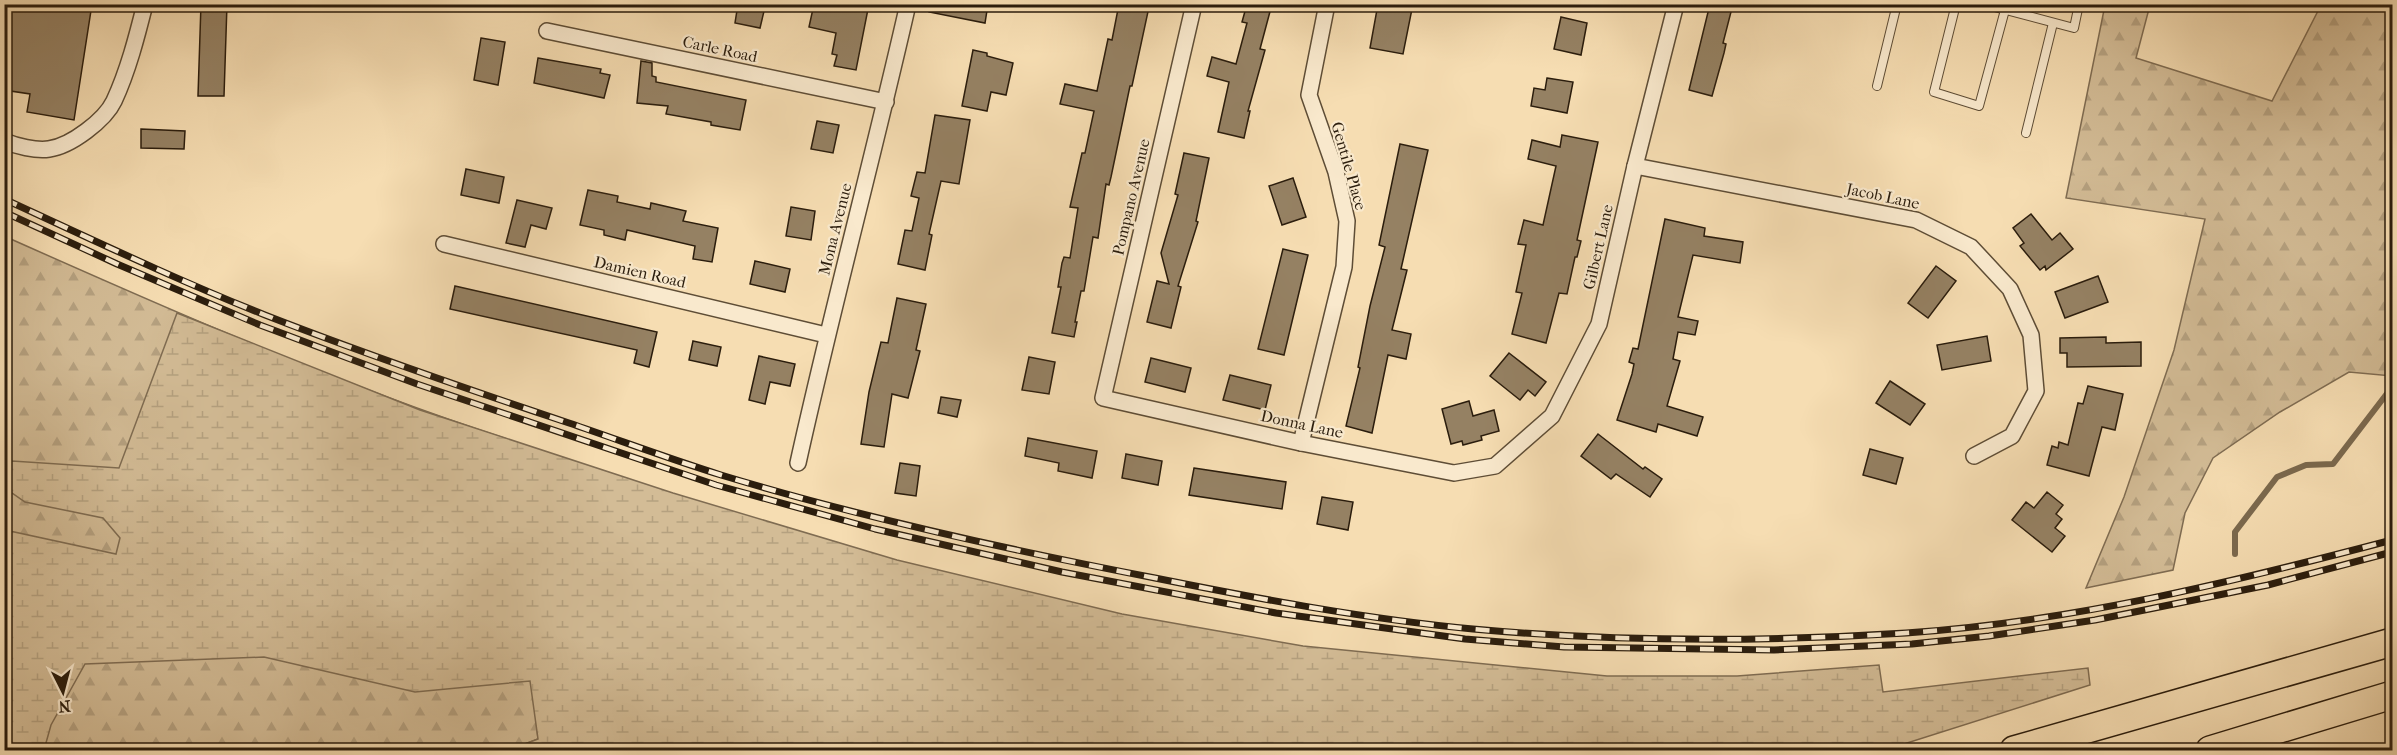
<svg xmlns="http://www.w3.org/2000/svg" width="2397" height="755" font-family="'IM FELL French Canon',serif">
<defs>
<pattern id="forest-firs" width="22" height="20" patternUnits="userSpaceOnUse" patternTransform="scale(1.5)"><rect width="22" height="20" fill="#d3bc96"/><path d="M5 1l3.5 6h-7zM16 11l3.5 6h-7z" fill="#b5a180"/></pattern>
<pattern id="wetland-marsh" width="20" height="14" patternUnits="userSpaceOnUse" patternTransform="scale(1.5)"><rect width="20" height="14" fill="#d3bc96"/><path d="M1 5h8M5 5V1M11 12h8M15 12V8" fill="none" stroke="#b5a180"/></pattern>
</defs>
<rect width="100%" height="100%" fill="#f6ddb2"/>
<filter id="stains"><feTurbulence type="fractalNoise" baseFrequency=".00333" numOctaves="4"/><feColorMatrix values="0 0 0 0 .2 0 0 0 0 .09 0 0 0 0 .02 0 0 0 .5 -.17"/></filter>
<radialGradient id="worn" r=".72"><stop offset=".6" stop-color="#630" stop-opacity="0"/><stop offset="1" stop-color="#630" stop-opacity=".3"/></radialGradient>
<g fill="url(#forest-firs)" stroke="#7f6c52" stroke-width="1.5">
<path d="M2105 5H2150L2136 58 2272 101 2321 5H2392V376L2349 372 2280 412 2213 458 2185 513 2173 570 2086 588 2124 497 2174 350 2205 219 2066 198Z"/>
<path d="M4 236C170 310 335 383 507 439L538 739 509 750H5Z"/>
</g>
<path fill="url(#wetland-marsh)" stroke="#7f6c52" stroke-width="1.5" d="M177 313 420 410 673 493 897 560 1122 614 1303 646 1607 676H1737L1879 665 1883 692 2088 668 2090 685 1885 750H509L538 739 530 681 415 692 264 657 85 664 51 725 44 750H5V530L116 554 120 538 103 518 25 502 5 488V469L12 461 119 468Z"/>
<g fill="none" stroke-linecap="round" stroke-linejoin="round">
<path stroke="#7b694e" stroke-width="6" d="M2235 554V532L2277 477 2306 465 2333 464 2392 387"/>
</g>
<g fill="#958163" stroke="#2b1d0d" stroke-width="1.5">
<path d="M4 4H92L74 120 27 112 30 94 4 90Z"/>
<path d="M201 4H227L224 96H198Z"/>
<path d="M738 4 765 7 760 28 735 23Z"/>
<path d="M814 4H869L856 70 834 66 837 55 832 54 836 33 809 27Z"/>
<path d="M930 4H988L985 23 929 12Z"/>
<path d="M1119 4 1149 7 1132 86H1130L1111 177 1109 185 1106 184 1098 238 1093 237 1084 291H1081L1075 322H1077L1074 337 1052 333 1061 287H1058L1062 263 1064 257 1070 258 1078 208 1070 207 1082 153H1085L1094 111 1060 104 1065 84 1097 91 1108 39 1112 40Z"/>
<path d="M1247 4H1272L1260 49 1265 50 1248 111H1250L1244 138 1218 132 1229 82 1207 76 1212 57 1236 64 1247 23 1242 22Z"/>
<path d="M1378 4 1412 9 1403 54 1370 48Z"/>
<path d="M1710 4H1733L1723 43 1726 44 1724 53 1712 96 1689 90Z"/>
<path d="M1561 17 1587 23 1581 55 1554 49Z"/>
<path d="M481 38 505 42 498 85 474 80Z"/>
<path d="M973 50 987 53V56L1013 63 1006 95 991 92 987 111 962 106Z"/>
<path d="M538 58 601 69 600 73 610 75 604 98 534 83Z"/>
<path d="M641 61 652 63V76L656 77V82L746 100 740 130 711 125V122L666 114 668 106 637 103Z"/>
<path d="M1547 78 1573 82 1567 113 1531 106 1534 88 1545 90Z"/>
<path d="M935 115 970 120 959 184 941 181 929 234 932 235 925 270 898 264 905 230 912 231 919 198 911 196 917 172 925 173Z"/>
<path d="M817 121 839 125 833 153 811 149Z"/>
<path d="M141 129 185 131 184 149 141 148Z"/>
<path d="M1562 135 1598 142 1577 240 1581 241 1577 257H1575L1567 294 1559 293 1546 343 1512 334 1522 293 1516 292 1526 245 1518 244 1524 220 1543 225 1556 166 1528 159 1532 140 1560 147Z"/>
<path d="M1400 144 1428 150 1401 269 1407 270 1392 330 1411 334 1406 359 1388 355 1372 433 1346 426 1360 368 1358 367 1370 306 1385 247 1379 245Z"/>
<path d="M1184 153 1209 158 1196 221 1198 222 1178 286 1181 287 1171 328 1147 322 1157 281 1169 284 1161 253 1178 195 1175 194Z"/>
<path d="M466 169 504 177 499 203 461 195Z"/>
<path d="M1293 178 1306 217 1282 225 1269 186Z"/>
<path d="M588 190 618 196 617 202 650 209 651 203 686 211 683 221 718 228 712 262 693 259 695 246 627 230 625 240 604 235V230L580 225Z"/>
<path d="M517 200 552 208 546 229 531 225 525 247 506 243Z"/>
<path d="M791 207 815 211 811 240 786 236Z"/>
<path d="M2031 214 2052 240 2060 233 2073 249 2046 270 2045 266 2040 270 2020 246 2024 243 2013 228Z"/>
<path d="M1665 219 1705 228 1704 236 1743 242 1740 263 1693 255 1678 317 1698 321 1695 335 1678 332 1673 359 1680 361 1667 406 1703 417 1697 436 1658 424 1656 432 1617 420 1632 374 1634 364 1629 362 1633 348 1638 349Z"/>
<path d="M1283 249 1308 255 1284 355 1258 349Z"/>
<path d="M755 261 790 269 785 292 750 284Z"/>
<path d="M1936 266 1956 281 1928 318 1908 303Z"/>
<path d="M2098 276 2108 302 2065 318 2055 292Z"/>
<path d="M455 286 657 332 649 367 634 363 637 350 450 309Z"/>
<path d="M897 298 926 304 916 350 920 351 908 398 892 394 884 447 861 444 869 392 881 342 888 343Z"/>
<path d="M1987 336 1991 361 1942 370 1937 345Z"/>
<path d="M2106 337V343L2141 342V366L2067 367V353H2060V338Z"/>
<path d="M693 341 721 347 717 366 689 360Z"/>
<path d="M1509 353 1546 382 1535 396 1528 390 1520 400 1490 376Z"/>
<path d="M759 356 795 364 790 386 770 382 765 404 749 400Z"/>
<path d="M1029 357 1055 362 1049 394 1022 390Z"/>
<path d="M1151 358 1191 368 1185 392 1145 382Z"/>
<path d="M1230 375 1271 385 1265 410 1223 400Z"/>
<path d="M1890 381 1925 404 1910 425 1876 403Z"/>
<path d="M2088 386 2123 394 2115 430 2102 427 2089 476 2047 465 2052 446 2058 448 2059 442 2068 445 2078 403 2083 404Z"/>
<path d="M941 397 961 400 957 417 938 413Z"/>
<path d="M1469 401 1473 416 1494 410 1499 431 1481 436 1482 440 1463 445 1462 441 1451 444 1442 409Z"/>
<path d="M1598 434 1643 469 1645 467 1662 479 1650 497 1616 474 1611 479 1581 456Z"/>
<path d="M1028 438 1097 451 1092 478 1058 471 1059 463 1025 456Z"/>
<path d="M1870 449 1903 458 1896 484 1863 475Z"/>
<path d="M1126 454 1162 461 1158 485 1122 478Z"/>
<path d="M900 463 920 466 916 496 895 493Z"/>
<path d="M1194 468 1286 482 1282 509 1189 495Z"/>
<path d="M2047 492 2063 505 2056 514 2062 519 2055 528 2065 536 2052 552 2012 520 2026 502 2034 508Z"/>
<path d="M1322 497 1353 502 1348 530 1317 524Z"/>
</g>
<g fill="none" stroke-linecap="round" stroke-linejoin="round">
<g stroke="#5e4d36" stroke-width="10">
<g id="service">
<path d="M1956 4 1934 92 1979 106 2005 10"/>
<path d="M1983 4 2074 28 2079 4"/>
<path d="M1877 86 1897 4"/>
<path d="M2026 133 2053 23"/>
</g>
</g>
<g stroke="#5e4d36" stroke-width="18">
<g id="minor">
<path d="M1194 4 1103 398 1301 443 1454 473 1495 466 1552 416 1599 324 1635 166 1676 4"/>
<path d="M547 31 886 102"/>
<path d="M4 141C16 146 36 151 49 149 71 146 105 120 114 101 128 71 137 36 145 4"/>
<path d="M1635 166 1916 220 1971 247 2010 289 2031 335 2036 391 2012 436 1974 456"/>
<path d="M444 244 826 335"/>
<path d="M1301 443 1344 267 1347 221 1336 172 1309 95 1327 4"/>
<path d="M798 463C832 309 873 158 908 4"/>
</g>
</g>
<g stroke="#2b1d0d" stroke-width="30">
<g id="motorway">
<path d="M2014 750 2392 642"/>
<path d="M2210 750 2392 695"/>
</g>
</g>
<use href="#service" stroke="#f9e9cd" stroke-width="8"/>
<use href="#minor" stroke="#f9e9cd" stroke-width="15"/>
<use href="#motorway" stroke="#f6ddb2" stroke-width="27"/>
<g stroke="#2b1d0d" stroke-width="7">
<g id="rail">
<path d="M4 199C91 239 177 280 265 315 365 354 467 389 569 423 619 440 670 459 721 475 863 518 1009 550 1155 578 1260 599 1366 619 1473 629 1617 642 1762 642 1906 633 2071 622 2233 582 2392 540"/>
<path d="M4 212 117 264 260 325 417 384 716 485 875 529 1062 572 1276 613 1465 639 1564 647 1774 650 1912 644 1989 636 2095 620 2268 585 2392 552"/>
</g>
</g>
<use href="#rail" stroke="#f9e9cd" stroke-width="4.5" stroke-dasharray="14" stroke-linecap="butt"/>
</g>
<g text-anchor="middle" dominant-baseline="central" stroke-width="4.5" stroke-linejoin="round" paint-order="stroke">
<g font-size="16" fill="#2b1d0d" stroke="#f9e9cd">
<text transform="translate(720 49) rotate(12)">Carle Road</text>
<text transform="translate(1349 166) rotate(74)">Gentile Place</text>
<text transform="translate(1883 196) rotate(12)">Jacob Lane</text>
<text transform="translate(1131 197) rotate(-77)">Pompano Avenue</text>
<text transform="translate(835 229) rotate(-76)">Mona Avenue</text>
<text transform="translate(1598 247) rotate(-77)">Gilbert Lane</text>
<text transform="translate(640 272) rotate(13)">Damien Road</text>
<text transform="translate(1302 424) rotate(12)">Donna Lane</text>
</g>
</g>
<rect width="2397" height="755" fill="none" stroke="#f6ddb2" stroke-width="24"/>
<rect x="6" y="6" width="2385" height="743" fill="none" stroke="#2b1d0d" stroke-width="3"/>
<rect x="12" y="12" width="2373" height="731" fill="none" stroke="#2b1d0d" stroke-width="1.5"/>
<g transform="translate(63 692) rotate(174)" stroke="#f9e9cd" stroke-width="4.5" paint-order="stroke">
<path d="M0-4.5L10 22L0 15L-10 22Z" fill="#2b1d0d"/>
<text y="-9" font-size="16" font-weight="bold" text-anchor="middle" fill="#2b1d0d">N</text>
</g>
<rect width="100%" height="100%" filter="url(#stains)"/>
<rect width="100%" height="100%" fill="url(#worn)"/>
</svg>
